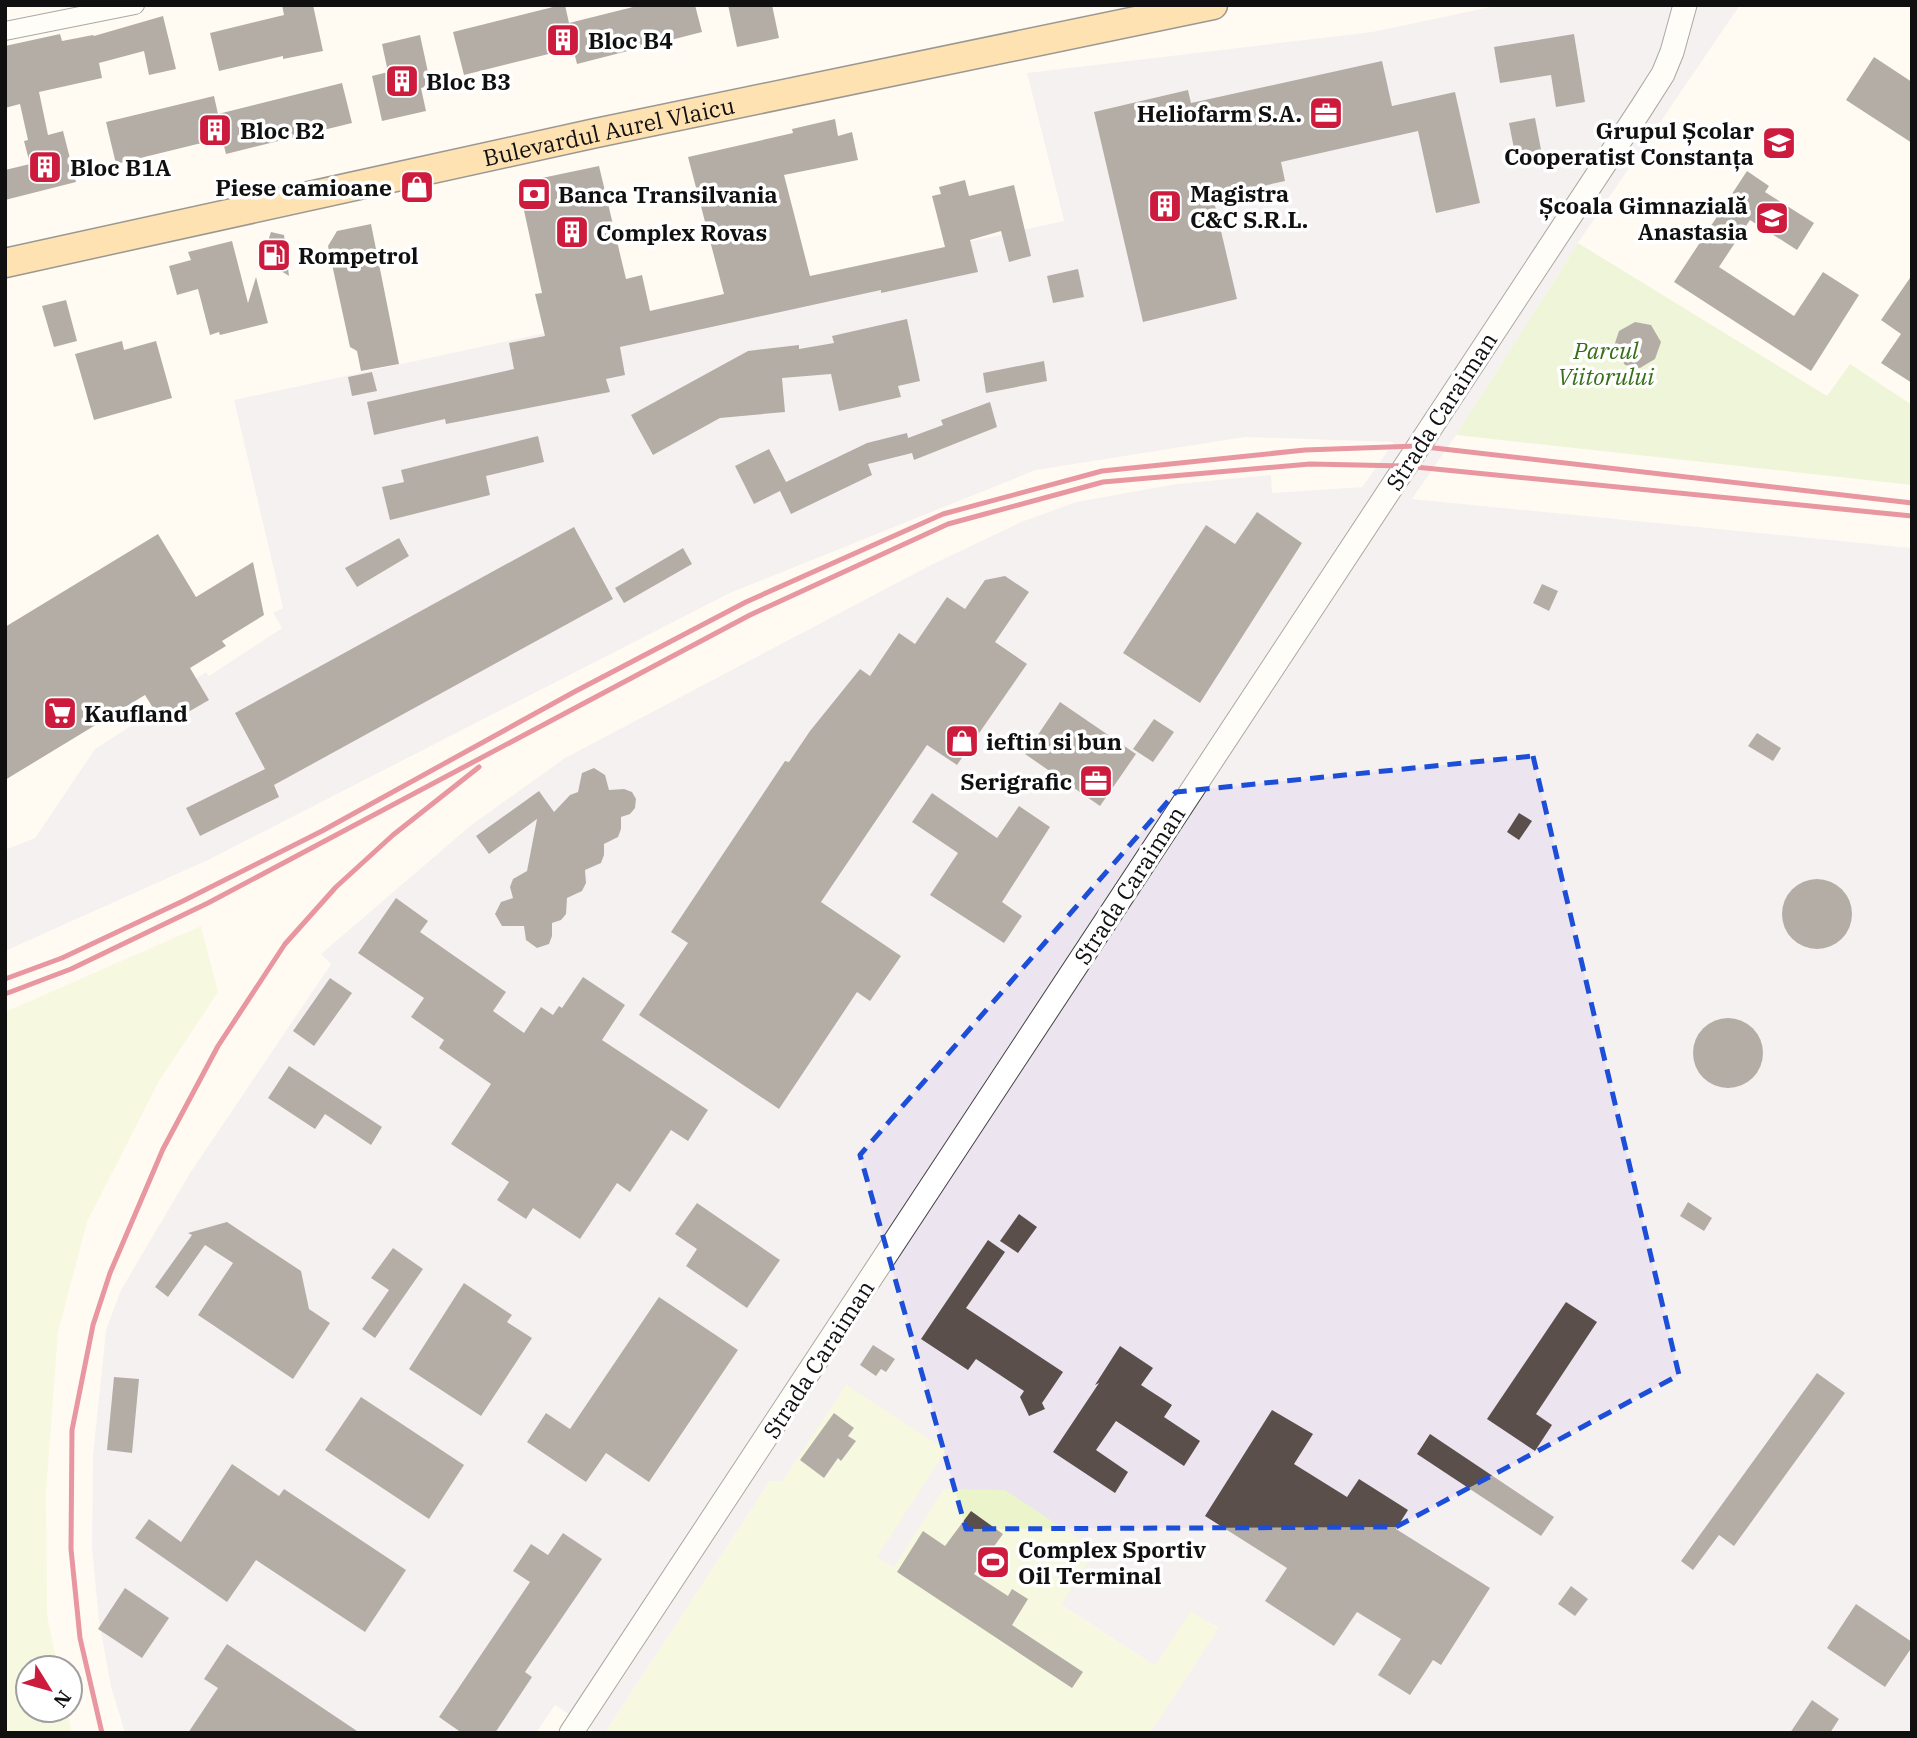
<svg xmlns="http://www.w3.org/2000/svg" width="1917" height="1738" font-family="'IBM Plex Serif',serif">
<rect width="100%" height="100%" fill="#fffbf3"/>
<path fill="#ece4ef" d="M1500 5H1740L1578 243 1456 435 1412 499 1912 548V1733H1150L1218 1628 1191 1612 1155 1666 1060 1604 944 1489 894 1568 876 1557 945 1450 846 1386 782 1482 770 1481 605 1733H596L555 1705 536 1733H125L111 1687 99 1621 92 1548 93 1455 106 1330 121 1290 190 1173 331 964 321 954 470 826 565 758 929 566 1021 522 1076 502 1176 484 1271 475 1272 493 1362 487 1394 442 1245 437 1036 470 730 593 208 860 5 951V850L35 838 95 749 140 720 137 715 206 672 209 676 282 628 273 613 283 608 234 400 1064 221 1027 73 1372 32Z"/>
<path fill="#dceeb8" d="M1578 243 1827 396 1850 364 1912 405V485L1456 435Z"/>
<g fill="#ecf4cb">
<path d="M201 926 218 992 159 1081 87 1222 58 1332 46 1492 47 1615 58 1668H28V1710H67L72 1733H5V1012Z"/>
<path d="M846 1385 946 1450 877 1557 894 1567 944 1489 1005 1490 1096 1550 1061 1605 1155 1666 1191 1611 1218 1629 1150 1733H605L770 1481 782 1482Z"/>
</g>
<g fill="#5a4f4b">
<path d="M282 5H313L323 51 283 59V56L219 71 210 33 284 15Z"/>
<path d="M561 5H565L569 23 641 5H695L702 32 577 64 573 48 464 75 453 32Z"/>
<path d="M728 5H772L779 38 737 47Z"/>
<path d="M163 16 176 69 149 75 144 51 99 63 102 78 39 92 48 135 63 131 76 182 5 200V170L30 164 24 141 28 140 20 104 5 108V46L60 34 62 41 93 35 94 36Z"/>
<path d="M1574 34 1585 102 1556 107 1551 75 1500 83 1494 47Z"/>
<path d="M420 35 431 86 421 88 426 111 382 121 372 76 388 72 382 44Z"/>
<path d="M1874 57 1912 82V143L1846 100Z"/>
<path d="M1382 61 1392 106 1455 92 1480 203 1436 213 1418 131 1281 162 1285 181 1213 197 1237 299 1143 322 1094 112 1188 90 1191 103Z"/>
<path d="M342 83 352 123 226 154 222 138 116 164 106 122 214 96 218 114Z"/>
<path d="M1535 118 1542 155 1516 159 1509 123Z"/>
<path d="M835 119 838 136 852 132 858 160 784 175 810 276 945 247 932 196 941 194 939 187 965 180 969 196 1014 185 1031 256 1009 262 1001 231 970 240 978 272 881 293V290L620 347 625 375 606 379 610 392 446 424 445 419 374 435 367 402 514 369 509 343 545 336 535 294 542 293 518 183 599 166 626 279 642 275 650 311 724 294 688 157 793 133 792 129Z"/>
<path d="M1747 171 1769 186 1765 192 1814 223 1797 250 1750 220 1719 267 1794 316 1823 272 1859 295 1811 371 1674 282Z"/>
<path d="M371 224 399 364 361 371 357 351 350 347 328 246 337 231Z"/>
<path d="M271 232 284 235 289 276 262 259Z"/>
<path d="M232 241 248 303 256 277 268 323 220 335 219 332 210 335 198 289 177 295 169 266 191 260 188 252Z"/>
<path d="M1078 269 1084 297 1053 303 1047 276Z"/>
<path d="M1912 275V383L1881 363 1901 334 1881 320Z"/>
<path d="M66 300 77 341 54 347 42 306Z"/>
<path d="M907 319 920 381 898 386 901 397 839 411 831 374 782 378 785 412 720 418 653 455 631 415 748 351 799 345V349L834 343 832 336Z"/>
<path d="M1635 322 1651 325 1661 342 1655 359 1640 368 1625 365 1614 346 1619 331Z"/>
<path d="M122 341 124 350 156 341 172 398 94 420 75 354Z"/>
<path d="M1044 361 1047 381 986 393 983 373Z"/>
<path d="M372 372 377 391 352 396 348 377Z"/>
<path d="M990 402 997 427 914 460 912 453 868 464 872 475 791 514 780 491 754 504 735 466 769 449 786 482 867 443 907 433 908 438 943 425 941 420Z"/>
<path d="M538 436 544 462 486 476 490 495 390 520 382 487 404 482 401 470Z"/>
<path d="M1257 512 1302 543 1200 703 1123 653 1206 525 1235 544Z"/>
<path d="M574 527 613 599 274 785 279 797 200 836 186 808 265 769 235 713Z"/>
<path d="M158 534 196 597 253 562 264 615 222 641 226 646 190 668 209 700 164 726 145 695 5 780V627Z"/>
<path d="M399 538 409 556 357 587 345 568Z"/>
<path d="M683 548 692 564 624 603 615 588Z"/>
<path d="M1005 576 1029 592 995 642 1027 664 957 765 927 745 821 902 901 956 870 1001 857 992 779 1109 639 1015 688 943 671 932 785 761 789 762 810 731 860 669 870 676 899 633 915 644 947 597 965 609 985 580Z"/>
<path d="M1542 584 1558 591 1549 611 1533 603Z"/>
<path d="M1060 702 1136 754 1100 806 1025 754Z"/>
<path d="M1154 719 1174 732 1153 762 1133 749Z"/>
<path d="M1757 733 1781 748 1773 761 1748 746Z"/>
<path d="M594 768 605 775 609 790 624 789 632 792 636 799 635 808 630 814 621 817V829L618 837 604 844V855L601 863 585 870 586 883 582 891 567 898 566 914 561 920 552 923V936L549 944 537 948 526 940 524 926H502L495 914 501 902 513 898 510 887 513 879 527 871 537 819 489 854 476 836 539 791 554 812 570 795 578 792 582 773Z"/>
<path d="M932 793 997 838 1019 806 1050 827 1002 902 1022 916 1004 943 930 895 958 853 912 822Z"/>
<path d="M1519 813 1532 821 1519 840 1507 832Z"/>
<circle cx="1817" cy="914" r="35"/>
<path d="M396 898 428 921 420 932 506 992 493 1011 524 1033 541 1007 553 1015 559 1006 562 1008 583 977 625 1005 602 1040 708 1110 688 1141 671 1130 630 1192 617 1183 580 1239 533 1208 526 1219 497 1200 509 1182 451 1144 491 1084 439 1048 444 1040 411 1017 424 998 358 953Z"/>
<path d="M330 978 352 993 314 1046 293 1031Z"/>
<circle cx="1728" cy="1053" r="35"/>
<path d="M289 1066 382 1127 371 1145 325 1114 315 1129 268 1098Z"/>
<path d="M1688 1202 1712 1218 1704 1231 1680 1216Z"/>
<path d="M697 1203 780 1260 747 1308 686 1266 697 1249 675 1234Z"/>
<path d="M1019 1214 1037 1227 1018 1253 1000 1241Z"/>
<path d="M227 1222 301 1271 309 1309 330 1323 293 1379 198 1315 233 1263 205 1245 168 1297 155 1287 192 1235 188 1233Z"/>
<path d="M988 1240 1005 1252 966 1308 1063 1372 1042 1403 1045 1409 1029 1416 1020 1397 1024 1391 976 1359 968 1370 921 1339Z"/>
<path d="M393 1248 423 1269 375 1338 362 1329 389 1290 371 1278Z"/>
<path d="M464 1283 512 1315 507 1322 532 1338 481 1416 409 1369Z"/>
<path d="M659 1297 738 1350 649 1482 606 1453 586 1482 527 1442 546 1413 570 1429Z"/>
<path d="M1566 1302 1597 1322 1536 1414 1552 1425 1535 1451 1487 1419Z"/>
<path d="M873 1345 895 1359 886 1372 881 1369 876 1376 860 1365Z"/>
<path d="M1120 1346 1153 1368 1141 1385 1172 1405 1164 1417 1200 1441 1184 1466 1116 1421 1096 1450 1128 1472 1115 1493 1053 1452 1099 1383 1095 1385Z"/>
<path d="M1817 1373 1845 1393 1734 1546 1719 1535 1693 1570 1681 1561Z"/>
<path d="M114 1377 139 1379 132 1453 107 1450Z"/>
<path d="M361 1397 464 1465 429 1519 325 1450Z"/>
<path d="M1272 1410 1313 1434 1294 1464 1347 1497 1359 1479 1408 1510 1396 1529 1490 1588 1441 1665 1433 1660 1410 1695 1378 1675 1401 1639 1357 1612 1334 1646 1265 1601 1287 1568 1205 1516Z"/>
<path d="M834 1413 854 1428 848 1436 856 1441 841 1461 838 1458 824 1478 800 1460Z"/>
<path d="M1430 1434 1554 1517 1541 1536 1417 1454Z"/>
<path d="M232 1464 279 1496 284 1489 406 1570 365 1632 256 1560 227 1602 135 1538 149 1519 181 1542Z"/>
<path d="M971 1511 1003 1534 974 1574 1008 1596 1012 1589 1028 1599 1012 1625 1083 1672 1072 1688 897 1572 923 1531 945 1546Z"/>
<path d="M563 1533 602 1559 525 1672 532 1677 495 1733H462L439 1717 530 1582 513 1571 531 1544 548 1555Z"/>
<path d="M1571 1586 1588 1599 1575 1616 1558 1604Z"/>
<path d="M125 1588 169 1618 142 1658 98 1629Z"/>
<path d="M1856 1604 1912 1642V1647L1885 1687 1827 1648Z"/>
<path d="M227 1644 360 1733H188L218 1688 204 1679Z"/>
<path d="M1812 1700 1839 1719 1830 1733H1790Z"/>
</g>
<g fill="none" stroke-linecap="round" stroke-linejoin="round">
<g stroke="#434343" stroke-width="20">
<path id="minor" d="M5 31 135 5"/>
</g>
<g stroke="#434343" stroke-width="25">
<path id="tertiary" d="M571 1733 1642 107 1663 74 1672 52 1685 5"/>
</g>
<g stroke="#212121" stroke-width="31">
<g id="primary">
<path id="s1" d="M5 263 596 133 1213 5"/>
</g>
</g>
<use href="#minor" stroke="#fff" stroke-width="18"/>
<use href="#tertiary" stroke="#fff" stroke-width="23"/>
<use href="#primary" stroke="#ffc363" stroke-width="28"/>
<g stroke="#cd1b3d" stroke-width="5">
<path d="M5 979 62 958 183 901 322 831 574 692 746 602 943 514 1102 471 1305 450 1417 446 1912 503"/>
<path d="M5 994 71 969 208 903 750 615 948 524 1103 482 1310 464 1405 466 1912 516"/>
<path d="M102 1733 80 1638 71 1549 72 1430 93 1325 110 1273 163 1149 218 1046 285 944 336 887 393 835 479 767"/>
</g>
</g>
<path d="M0 0H1917V1738H0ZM1533 756 1679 1375 1396 1527 966 1529 860 1155 1176 792Z" fill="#fffbf3" fill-opacity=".55" fill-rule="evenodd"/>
<path fill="none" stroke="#1d4ed8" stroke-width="5" stroke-dasharray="14 9" stroke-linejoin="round" d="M1533 756 1679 1375 1396 1527 966 1529 860 1155 1176 792Z"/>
<defs>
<g id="building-square" transform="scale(1.75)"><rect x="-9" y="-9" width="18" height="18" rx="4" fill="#cd1b3d" stroke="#fff"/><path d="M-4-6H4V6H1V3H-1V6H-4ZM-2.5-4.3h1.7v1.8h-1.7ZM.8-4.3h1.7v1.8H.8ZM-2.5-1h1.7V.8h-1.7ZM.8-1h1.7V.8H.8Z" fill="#fff"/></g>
<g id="office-square" transform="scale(1.75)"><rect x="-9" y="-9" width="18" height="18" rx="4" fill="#cd1b3d" stroke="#fff"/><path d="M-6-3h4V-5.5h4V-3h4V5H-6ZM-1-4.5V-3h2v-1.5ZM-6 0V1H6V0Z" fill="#fff"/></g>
<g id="school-square" transform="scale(1.75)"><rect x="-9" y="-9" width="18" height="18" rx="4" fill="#cd1b3d" stroke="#fff"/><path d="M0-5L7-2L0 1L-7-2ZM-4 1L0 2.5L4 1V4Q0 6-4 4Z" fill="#fff"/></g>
<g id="shop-square" transform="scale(1.75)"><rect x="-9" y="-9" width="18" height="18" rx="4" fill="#cd1b3d" stroke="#fff"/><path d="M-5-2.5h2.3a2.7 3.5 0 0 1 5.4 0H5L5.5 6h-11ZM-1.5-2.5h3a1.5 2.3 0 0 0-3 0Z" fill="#fff"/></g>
<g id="bank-square" transform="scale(1.75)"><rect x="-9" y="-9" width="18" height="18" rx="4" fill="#cd1b3d" stroke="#fff"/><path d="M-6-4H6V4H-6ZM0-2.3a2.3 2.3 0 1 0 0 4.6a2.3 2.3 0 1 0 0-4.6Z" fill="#fff"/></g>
<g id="fuel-square" transform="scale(1.75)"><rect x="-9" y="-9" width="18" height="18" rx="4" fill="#cd1b3d" stroke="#fff"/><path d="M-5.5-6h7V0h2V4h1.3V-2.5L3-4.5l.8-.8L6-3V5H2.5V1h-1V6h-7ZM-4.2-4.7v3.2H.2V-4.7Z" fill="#fff"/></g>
<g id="supermarket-square" transform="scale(1.75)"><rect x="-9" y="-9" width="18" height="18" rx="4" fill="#cd1b3d" stroke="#fff"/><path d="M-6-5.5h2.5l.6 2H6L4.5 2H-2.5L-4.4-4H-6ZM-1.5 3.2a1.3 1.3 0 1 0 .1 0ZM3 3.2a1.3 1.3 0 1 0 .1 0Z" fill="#fff"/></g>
<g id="stadium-square" transform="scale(1.75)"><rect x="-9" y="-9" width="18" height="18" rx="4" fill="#cd1b3d" stroke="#fff"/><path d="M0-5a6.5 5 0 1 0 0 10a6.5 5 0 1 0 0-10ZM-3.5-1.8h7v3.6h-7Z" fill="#fff"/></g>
</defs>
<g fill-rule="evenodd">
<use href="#building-square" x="563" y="40"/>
<use href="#building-square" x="402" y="81"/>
<use href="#office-square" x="1326" y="113"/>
<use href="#building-square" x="215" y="130"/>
<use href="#school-square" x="1779" y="143"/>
<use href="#building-square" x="45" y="167"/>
<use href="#shop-square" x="417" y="187"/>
<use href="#bank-square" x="534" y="194"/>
<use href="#building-square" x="1165" y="206"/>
<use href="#school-square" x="1772" y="218"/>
<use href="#building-square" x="572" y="232"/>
<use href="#fuel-square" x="274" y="255"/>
<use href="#supermarket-square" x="60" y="713"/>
<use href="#shop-square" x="962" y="741"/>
<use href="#office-square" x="1096" y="781"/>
<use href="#stadium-square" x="993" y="1562"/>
</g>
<g text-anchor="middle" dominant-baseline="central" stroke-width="7" stroke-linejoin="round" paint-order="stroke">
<g font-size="23" font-weight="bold" fill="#101010" stroke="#fff" text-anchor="start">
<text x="588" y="40">Bloc B4</text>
<text x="426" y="81">Bloc B3</text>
<text x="1302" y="113" text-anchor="end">Heliofarm S.A.</text>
<text x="240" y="130">Bloc B2</text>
<text x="1754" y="130" text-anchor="end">Grupul Școlar<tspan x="1754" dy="26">Cooperatist Constanța</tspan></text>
<text x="70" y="167">Bloc B1A</text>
<text x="392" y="187" text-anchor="end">Piese camioane</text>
<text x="1190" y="193">Magistra<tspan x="1190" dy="26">C&amp;C S.R.L.</tspan></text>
<text x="558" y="194">Banca Transilvania</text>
<text x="1748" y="205" text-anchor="end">Școala Gimnazială<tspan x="1748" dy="26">Anastasia</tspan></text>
<text x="596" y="232">Complex Rovas</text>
<text x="298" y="255">Rompetrol</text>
<text x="84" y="713">Kaufland</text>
<text x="986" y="741">ieftin si bun</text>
<text x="1072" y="781" text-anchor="end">Serigrafic</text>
<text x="1018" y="1549">Complex Sportiv<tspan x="1018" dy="26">Oil Terminal</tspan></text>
</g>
<g font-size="23" fill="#101010" stroke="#fff">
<text stroke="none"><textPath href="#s1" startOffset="618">Bulevardul Aurel Vlaicu</textPath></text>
<text transform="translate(1441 411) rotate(-57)">Strada Caraiman</text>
<text transform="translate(1129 885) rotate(-57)">Strada Caraiman</text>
<text transform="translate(818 1359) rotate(-57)">Strada Caraiman</text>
</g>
<g font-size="23" font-style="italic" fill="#376e19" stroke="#fff">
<text x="1606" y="350">Parcul<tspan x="1606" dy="26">Viitorului</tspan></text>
</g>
</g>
<rect width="1917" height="1738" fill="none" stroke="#101010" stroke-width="14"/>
<g transform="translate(49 1689) rotate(127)"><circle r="33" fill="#ffffff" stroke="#9f9f9f" stroke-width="2"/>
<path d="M0-5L12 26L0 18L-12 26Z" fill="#cd1b3d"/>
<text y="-10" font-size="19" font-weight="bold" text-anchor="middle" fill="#101010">N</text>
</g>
</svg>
